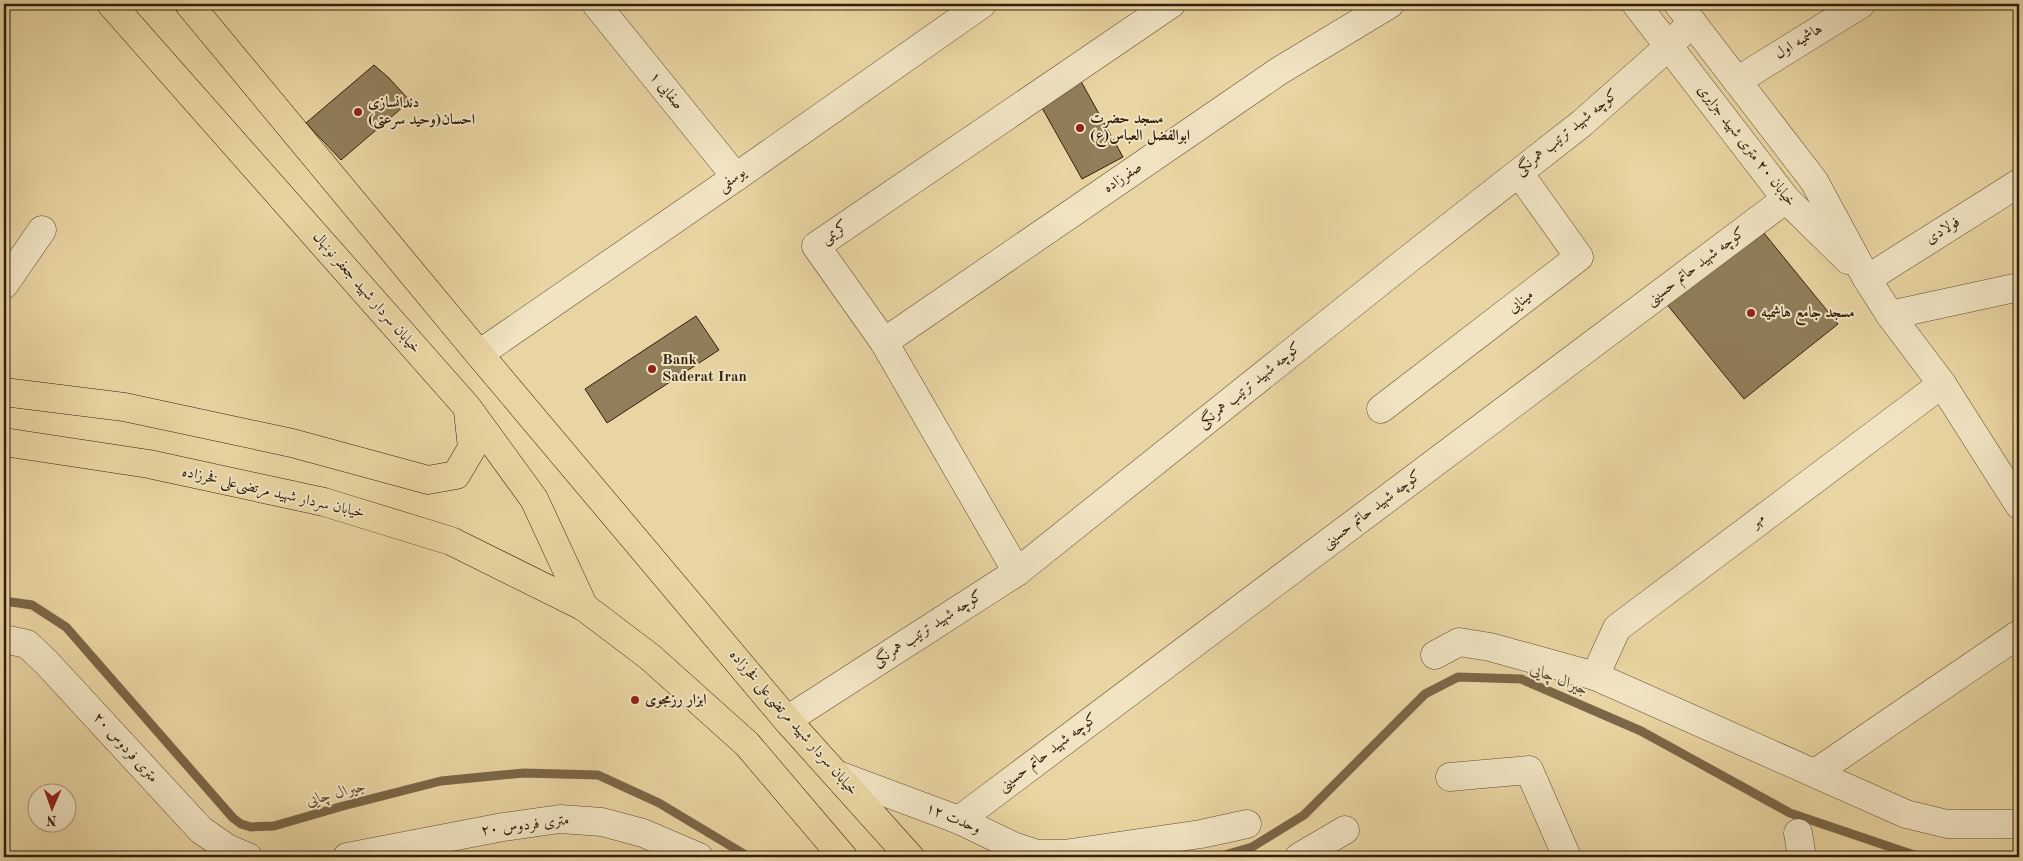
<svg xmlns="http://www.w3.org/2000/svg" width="2023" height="861" font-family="'Old Standard TT',Amiri,serif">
<rect width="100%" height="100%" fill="#e9d5a3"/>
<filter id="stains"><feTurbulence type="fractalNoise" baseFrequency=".004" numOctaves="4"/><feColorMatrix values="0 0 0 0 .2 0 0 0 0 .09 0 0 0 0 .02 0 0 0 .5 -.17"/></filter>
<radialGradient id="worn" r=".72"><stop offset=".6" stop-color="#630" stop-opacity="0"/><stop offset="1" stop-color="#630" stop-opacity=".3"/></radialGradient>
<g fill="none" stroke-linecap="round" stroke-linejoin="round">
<g stroke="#7b6748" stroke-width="9">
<path d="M4 601 32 605 66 627 233 818 241 824 251 827 274 826 343 806 441 781 524 773 598 775 659 803 749 857"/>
<path d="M1218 857 1252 847 1304 815 1425 694 1458 677 1521 679 1641 731 1790 813 1920 857"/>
</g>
</g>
<g fill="#917e5b" stroke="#321f0d">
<path d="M374 65 389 78 410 101 341 160 306 123Z"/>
<path d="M1078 76 1123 157 1082 179 1037 99Z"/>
<path d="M1759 227 1838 324 1744 399 1665 302Z"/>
<path d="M696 316 719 350 607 423 585 389Z"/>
</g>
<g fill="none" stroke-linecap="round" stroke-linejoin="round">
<g stroke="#604c32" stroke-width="29">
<g id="minor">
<path d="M596 4 736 177"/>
<path d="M1636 4 1786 199 1848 260"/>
<path d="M1678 4 1814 181 1867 279 1890 315 1942 384 2019 505"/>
<path d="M1737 81 1861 4"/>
<path d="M1867 279 2019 183"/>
<path d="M4 285 42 230"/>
<path d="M1890 315 2019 287"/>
<path d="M884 342 1279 71 1390 4"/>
<path d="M479 354 736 177 982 4"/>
<path d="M1381 409 1579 257 1519 173"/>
<path d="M1017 572 884 342 816 246 1171 4"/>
<path d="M4 639 27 644 46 662 201 830 227 848 248 857"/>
<path d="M1435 655 1459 642 1490 647 1595 676 1906 814 1947 824H2019"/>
<path d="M1595 676 1617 628 1942 384"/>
<path d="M787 720 1017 572 1401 265 1581 124 1668 47 1692 22"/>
<path d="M1815 773 2019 634"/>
<path d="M838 775 959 820 1013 846 1037 854H1064L1201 834 1247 824"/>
<path d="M1450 777 1529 770 1567 857"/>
<path d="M959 820 1786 199"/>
<path d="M1798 833 1802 857"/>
<path d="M347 857 503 827 560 819 602 822 643 833 699 857"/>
<path d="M1299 857 1345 830"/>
</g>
</g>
<g stroke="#321f0d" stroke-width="29">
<g id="major">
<path d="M111 4 467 407 534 499 584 607"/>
<path d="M189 4 479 354 787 720 910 857"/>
<path d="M4 392 124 407 292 443 428 480 456 475 472 448 468 411"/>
<path d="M4 442 149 464 324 502 451 541 584 607 650 657 747 744 843 857"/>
</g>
</g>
<use href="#minor" stroke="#f1e4c3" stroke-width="28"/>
<use href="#major" stroke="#e9d5a3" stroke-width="28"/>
</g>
<g fill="#8f2418" stroke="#f1e4c3" stroke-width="2">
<circle cx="358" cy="112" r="5"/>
<circle cx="1080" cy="128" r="5"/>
<circle cx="1751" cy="313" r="5"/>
<circle cx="652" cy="369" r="5"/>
<circle cx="635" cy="700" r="5"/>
</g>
<g text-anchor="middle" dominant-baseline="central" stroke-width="4" stroke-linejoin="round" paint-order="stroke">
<g font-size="15" fill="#321f0d" stroke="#f1e4c3">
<text transform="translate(1799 42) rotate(-32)">هاشمیه اول</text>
<text transform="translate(666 91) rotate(51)">صفایی ۱</text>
<text transform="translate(1567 133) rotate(-39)">کوچه شهید ترتیب همرنگی</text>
<text transform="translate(1746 146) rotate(52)">خیابان ۲۰ متری شهید جزایری</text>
<text transform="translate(1123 178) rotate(-34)">صفرزاده</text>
<text transform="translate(732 180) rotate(-35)">یوسفی</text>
<text transform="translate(1943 231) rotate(-32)">فولادی</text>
<text transform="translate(835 233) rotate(-34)">کریمی</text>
<text transform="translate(1696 267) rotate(-37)">کوچه شهید حاتم حسینی</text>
<text transform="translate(366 293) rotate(49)">خیابان سردار شهید جعفر نونهال</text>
<text transform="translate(1521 302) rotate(-38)">مینایی</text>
<text transform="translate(1250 386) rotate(-39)">کوچه شهید ترتیب همرنگی</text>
<text transform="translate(273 493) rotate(13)">خیابان سردار شهید مرتضی‌علی فخرزاده</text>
<text transform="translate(1372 510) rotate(-37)">کوچه شهید حاتم حسینی</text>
<text transform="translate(1758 521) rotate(-37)">مهر</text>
<text transform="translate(928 629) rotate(-33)">کوچه شهید ترتیب همرنگی</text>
<text transform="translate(793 723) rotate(49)">خیابان سردار شهید مرتضی‌علی فخرزاده</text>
<text transform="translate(125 748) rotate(48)">۲۰ متری فردوس</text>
<text transform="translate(1048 753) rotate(-37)">کوچه شهید حاتم حسینی</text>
<text transform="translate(953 819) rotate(23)">وحدت ۱۲</text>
<text transform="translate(525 826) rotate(-7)">۲۰ متری فردوس</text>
</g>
<g font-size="15" font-weight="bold" fill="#321f0d" stroke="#f1e4c3" text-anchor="start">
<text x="368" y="103">دندانسازی<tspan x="368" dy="17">احسان(وحید سرعتی)</tspan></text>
<text x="1090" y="119">مسجد حضرت<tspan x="1090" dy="17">ابوالفضل العباس(ع)</tspan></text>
<text x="1761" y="313">مسجد جامع هاشمیه</text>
<text x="662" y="360">Bank<tspan x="662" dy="17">Saderat Iran</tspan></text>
<text x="645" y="700">ابزار رزمجوی</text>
</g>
<g font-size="16" font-style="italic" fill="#5c4930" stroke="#f1e4c3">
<text transform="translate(1559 680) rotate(22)">جیرال چایی</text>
<text transform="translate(336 794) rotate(-15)">جیرال چایی</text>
</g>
</g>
<rect width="2023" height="861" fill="none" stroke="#e9d5a3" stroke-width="20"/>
<rect x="5" y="5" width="2013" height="851" fill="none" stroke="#321f0d" stroke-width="2.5"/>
<rect x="10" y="10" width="2003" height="841" fill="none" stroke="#321f0d"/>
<g transform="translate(52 808) rotate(182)"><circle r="24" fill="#f1e4c3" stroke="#a5957a"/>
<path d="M0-4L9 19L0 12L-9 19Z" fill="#8f2418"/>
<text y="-8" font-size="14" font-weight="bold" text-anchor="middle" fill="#321f0d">N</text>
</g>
<rect width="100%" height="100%" filter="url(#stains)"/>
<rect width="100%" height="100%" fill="url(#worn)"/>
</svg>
